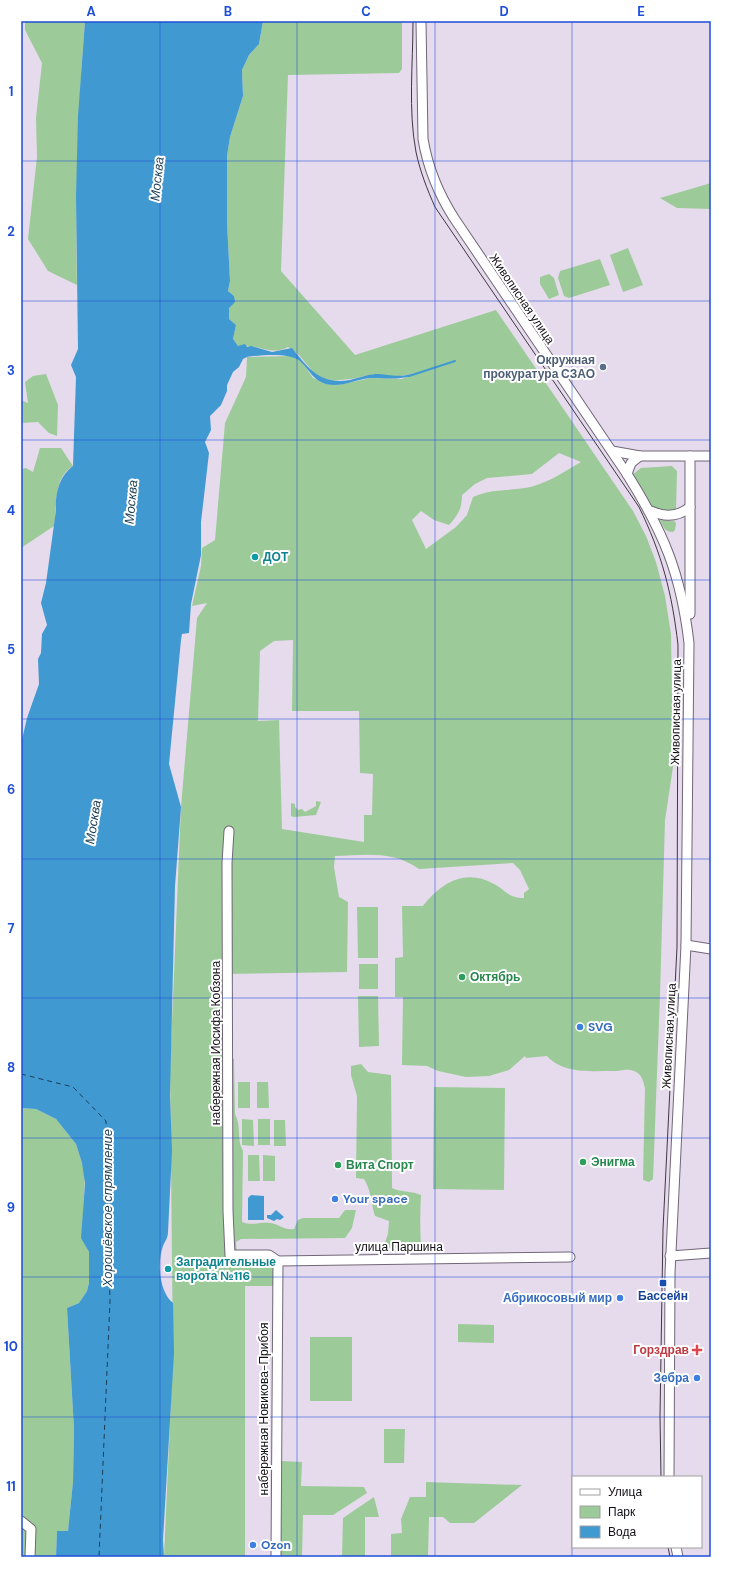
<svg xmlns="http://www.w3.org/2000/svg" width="732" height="1578" font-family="'DM Sans',sans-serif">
<rect width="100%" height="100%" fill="#e6daed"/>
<g fill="#9ccb99" fill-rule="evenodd">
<path d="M25 21H85C78 109 75 196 77 285L48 271 28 239 37 157 36 118 42 63 25 30Z"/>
<path d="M263 21H402V69L399 73 288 75 281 271 355 355 496 310 633 511 646 536 656 562 665 596 671 634 673 767 665 820 660 995 653 1179 649 1182 643 1180 645 1088C643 1081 642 1074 634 1071 627 1068 620 1071 613 1071 591 1071 563 1074 547 1056L526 1058 525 1056 509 1070 489 1076 466 1077 438 1071 427 1066 402 1065 403 997H395V958L403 957 402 906H423C441 883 465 868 494 884 507 891 508 898 524 898V893L529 889 520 870 513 863 419 869C393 850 365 855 335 856L334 867 339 897 348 902 347 972 223 974 224 1040 229 1057 234 1059 235 1114C242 1127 236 1139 243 1151L242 1222C251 1226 260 1222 270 1223 280 1224 284 1231 294 1229L298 1220 303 1218H339L345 1210H356L352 1228 345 1238 241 1239 236 1242 238 1265 275 1267V1286H245V1557H164L173 1355 170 1069 181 807 197 618 207 603 192 606 201 566 202 548 215 540 225 423 246 377 247 357 292 356 302 362 313 378 327 384 338 385 371 378 402 379 412 374 394 377 375 374 351 379 329 381 315 374 298 354 288 347C275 354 267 349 254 347 248 346 243 347 238 346L233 339 236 325 229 319V308L234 296 228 291 230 281 227 223V156L230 137 243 96 242 70 249 55 259 44ZM559 453 581 462C564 472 545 485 525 488 507 491 490 489 473 497L467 515 456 527 426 549 412 520 421 511 434 520 449 525C458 515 462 509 462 495L475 484 487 478 532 474ZM293 640 292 711H359L360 773 373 774 372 815H364V842L282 829 279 720 258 721 260 651 274 641Z"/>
<path d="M711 183V209L677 208 660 198Z"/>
<path d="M628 248 643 285 623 292 610 255Z"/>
<path d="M600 259 610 285 569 298 564 296 558 278 560 271Z"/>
<path d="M549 274 554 278 559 295 549 299 540 284V277Z"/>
<path d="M46 374 58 405 57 436 49 433 38 422 21 423V400L28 403 25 382 33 376Z"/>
<path d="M40 448H61L73 466C52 479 58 505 54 526L21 548V469L26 468 33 472Z"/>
<path d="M672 466 677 471 676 511 675 512 653 509 632 475 641 468Z"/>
<path d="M660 520 674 521 676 523 675 530 673 532C665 532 663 527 660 520Z"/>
<path d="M316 801 321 802 316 815 294 817 291 816V803L295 804V807L298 810 302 809 305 812 316 806Z"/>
<path d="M357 907H378V958H358Z"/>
<rect x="359" y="964" width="19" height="25"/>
<path d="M358 996H378L379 1046 359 1047Z"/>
<path d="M361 1064 368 1072 391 1075 392 1188C402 1193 409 1190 421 1195 420 1212 420 1229 421 1247L383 1248 388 1234 389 1221 375 1216C371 1203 371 1190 364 1179L356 1178 357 1096 351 1075V1066Z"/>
<rect x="238" y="1082" width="12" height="26"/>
<path d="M257 1082H268L269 1108H257Z"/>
<path d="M434 1087 505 1088 504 1190 433 1189Z"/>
<path d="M21 1108 36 1109 56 1119 76 1144 82 1163 85 1174 82 1238 89 1252V1283L87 1291 79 1303 67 1308 74 1429 73 1482 68 1531 57 1532 56 1557H21Z"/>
<path d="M242 1119 253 1120 254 1146 242 1145Z"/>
<rect x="258" y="1119" width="12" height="26"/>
<path d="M274 1120H285L286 1146H274Z"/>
<path d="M248 1155H259L260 1181H248Z"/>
<path d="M263 1155 275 1156V1181H263Z"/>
<path d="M458 1324 494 1325V1343L458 1342Z"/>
<rect x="310" y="1337" width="42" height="64"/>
<path d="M384 1429H405L404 1463H384Z"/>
<path d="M280 1461 302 1462 301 1486 364 1487 367 1493 333 1515H303L302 1557H279Z"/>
<path d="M426 1482 522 1485 474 1523H450L443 1517H429L428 1557H391V1534L402 1533 401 1519 410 1497H426Z"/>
<path d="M374 1497 379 1517H365V1557H342L343 1518Z"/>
</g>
<g fill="#4199d2">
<path d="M85 21H263L259 44 249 55 242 70 243 96 230 137 227 156V223L230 281 228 291 234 296 235 302 229 308V319L236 325 233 339 238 346 245 344 247 347 251 346 272 352 292 348C309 369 320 385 350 380 358 378 366 375 375 374 389 374 396 378 412 374L411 376C397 380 385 378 371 378 355 379 343 388 326 384 313 380 310 371 301 362 292 352 260 355 247 357L243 359 239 367 233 372 227 385V391L221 405 210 416 211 430 205 442 209 453 201 522V555L191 604 189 633 182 634 181 640 169 764 181 807 175 886 170 1095 172 1151 168 1232C168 1238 165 1241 163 1246 157 1262 159 1292 173 1303L174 1353 163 1540 164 1557H56L57 1531H68L73 1482 74 1429 67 1308 79 1303 87 1291 89 1283V1252L81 1238 85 1183 82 1163 76 1144 56 1119 36 1109 21 1108V744L27 718 39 684 38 659 41 653 42 634 47 625 41 603 46 583 56 510C55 494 59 476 73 466L76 377 71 365 78 349 76 196 78 116Z"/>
<path d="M251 1195 264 1196V1220H248V1198Z"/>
<path d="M276 1210 284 1217 280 1220 277 1219 274 1221 267 1218V1215H271Z"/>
</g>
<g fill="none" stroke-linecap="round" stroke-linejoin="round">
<path stroke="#4199d2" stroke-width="2" d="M409 376 455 361"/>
<path stroke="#193e56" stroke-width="1" stroke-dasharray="5 4" stroke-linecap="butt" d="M21 1074 73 1087 106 1121 110 1301 99 1557"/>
<g stroke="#716777" stroke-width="11">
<g id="minor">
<path d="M421 21 423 139C428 169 438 193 454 218L627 474C664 533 681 574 689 643L686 945 670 1273 669 1477"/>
<path d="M612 451 640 456H711"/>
<path d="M627 474 631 463 640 456"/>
<path d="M651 511C664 517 678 517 690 507"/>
<path d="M690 614V456"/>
<path d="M229 831 227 863 228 1211 230 1255H269L278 1261 570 1257"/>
<path d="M686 945 711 949"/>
<path d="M670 1256 711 1253"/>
<path d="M21 1521 31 1529 30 1557"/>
<path d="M676 1547 678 1557"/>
<path d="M276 1557 278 1261"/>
</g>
</g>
<use href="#minor" stroke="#fff" stroke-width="9"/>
<g stroke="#3e3841" stroke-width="1">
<path d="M413 21C413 64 408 110 416 152 420 171 427 189 435 207L639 507C662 554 672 593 678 645L677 947 663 1229 660 1416 661 1477"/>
<path d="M668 1547 670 1557"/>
</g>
</g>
<path fill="none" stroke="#1d4ed8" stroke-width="1" stroke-opacity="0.55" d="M160 21V1557M297 21V1557M435 21V1557M572 21V1557M21 161H711M21 301H711M21 440H711M21 580H711M21 719H711M21 859H711M21 998H711M21 1138H711M21 1277H711M21 1417H711"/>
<circle fill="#5c6f8a" stroke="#fff" stroke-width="1.5" cx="603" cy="367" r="4"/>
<g fill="#0f9aa8" stroke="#fff" stroke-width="1.5">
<circle cx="255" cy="557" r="4"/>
<circle cx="168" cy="1269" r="4"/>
</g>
<g fill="#2e9e5b" stroke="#fff" stroke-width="1.5">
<circle cx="462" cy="977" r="4"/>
<circle cx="583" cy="1162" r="4"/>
<circle cx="338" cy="1165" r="4"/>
</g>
<g fill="#3f7fe0" stroke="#fff" stroke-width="1.5">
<circle cx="580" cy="1027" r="4"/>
<circle cx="335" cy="1199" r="4"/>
<circle cx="620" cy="1298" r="4"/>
<circle cx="697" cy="1378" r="4"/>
<circle cx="253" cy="1545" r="4"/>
</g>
<rect fill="#1a4fb4" stroke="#fff" stroke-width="1.5" x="659" y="1279" width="8" height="8" rx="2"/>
<path fill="#e0444e" stroke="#fff" stroke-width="1.5" d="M695 1344h4v4h4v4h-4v4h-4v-4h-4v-4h4z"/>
<g text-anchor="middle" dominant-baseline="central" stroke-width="4" stroke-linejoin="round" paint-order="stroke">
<g font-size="12" fill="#120e15" stroke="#fff">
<text transform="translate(522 299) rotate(56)">Живописная улица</text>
<text transform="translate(676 712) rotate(-89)">Живописная улица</text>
<text transform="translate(669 1036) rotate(-87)">Живописная улица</text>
<text transform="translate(216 1043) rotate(-90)">набережная Иосифа Кобзона</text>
<text x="399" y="1247">улица Паршина</text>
<text transform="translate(264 1409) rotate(-90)">набережная Новикова-Прибоя</text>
</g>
<g font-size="12" font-weight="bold" fill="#4e5e75" stroke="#fff" text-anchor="end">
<text x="595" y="360">Окружная<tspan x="595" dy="14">прокуратура СЗАО</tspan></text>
</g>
<g font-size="12" font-weight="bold" fill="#0d838f" stroke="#fff" text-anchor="start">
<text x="263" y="557">ДОТ</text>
<text x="176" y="1262">Заградительные<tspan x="176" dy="14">ворота №116</tspan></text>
</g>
<g font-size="12" font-weight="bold" fill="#27864d" stroke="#fff" text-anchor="start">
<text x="470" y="977">Октябрь</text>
<text x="591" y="1162">Энигма</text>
<text x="346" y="1165">Вита Спорт</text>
</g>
<g font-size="12" font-weight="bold" fill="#366cbe" stroke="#fff" text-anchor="start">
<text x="588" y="1027">SVG</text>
<text x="343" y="1199">Your space</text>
<text x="612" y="1298" text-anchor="end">Абрикосовый мир</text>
<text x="689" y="1378" text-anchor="end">Зебра</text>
<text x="261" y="1545">Ozon</text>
</g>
<g font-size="12" font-weight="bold" fill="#164399" stroke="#fff">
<text x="663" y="1296">Бассейн</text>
</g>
<g font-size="12" font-weight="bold" fill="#be3a42" stroke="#fff" text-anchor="end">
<text x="689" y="1350">Горздрав</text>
</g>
<g font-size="13" font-style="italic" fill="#193e56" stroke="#fff">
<text transform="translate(157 179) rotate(-84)">Москва</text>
<text transform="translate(131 502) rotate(-85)">Москва</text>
<text transform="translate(93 822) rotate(-81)">Москва</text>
<text transform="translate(107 1208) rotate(-90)">Хорошёвское спрямление</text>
</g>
</g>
<rect width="732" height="1578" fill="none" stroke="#ffffff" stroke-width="44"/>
<rect x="572" y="1476" width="130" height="72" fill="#ffffff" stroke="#a09fa1"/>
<rect x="580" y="1489" width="20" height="6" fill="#ffffff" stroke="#a09fa1"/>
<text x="608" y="1496" font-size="12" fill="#120e15">Улица</text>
<rect x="580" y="1506" width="20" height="12" fill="#9ccb99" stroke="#a09fa1"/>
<text x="608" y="1516" font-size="12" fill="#120e15">Парк</text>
<rect x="580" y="1526" width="20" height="12" fill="#4199d2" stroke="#a09fa1"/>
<text x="608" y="1536" font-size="12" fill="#120e15">Вода</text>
<rect x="22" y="22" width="688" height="1534" fill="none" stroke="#1d4ed8" stroke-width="1.5"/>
<g font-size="13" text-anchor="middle" font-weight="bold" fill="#1d4ed8">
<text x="91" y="16">A</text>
<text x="228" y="16">B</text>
<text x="366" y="16">C</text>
<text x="504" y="16">D</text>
<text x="641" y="16">E</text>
<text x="11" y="96">1</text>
<text x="11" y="236">2</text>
<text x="11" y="375">3</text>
<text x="11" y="515">4</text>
<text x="11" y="654">5</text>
<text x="11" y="794">6</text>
<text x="11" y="933">7</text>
<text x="11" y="1072">8</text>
<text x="11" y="1212">9</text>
<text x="11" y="1351">10</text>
<text x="11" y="1491">11</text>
</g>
</svg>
